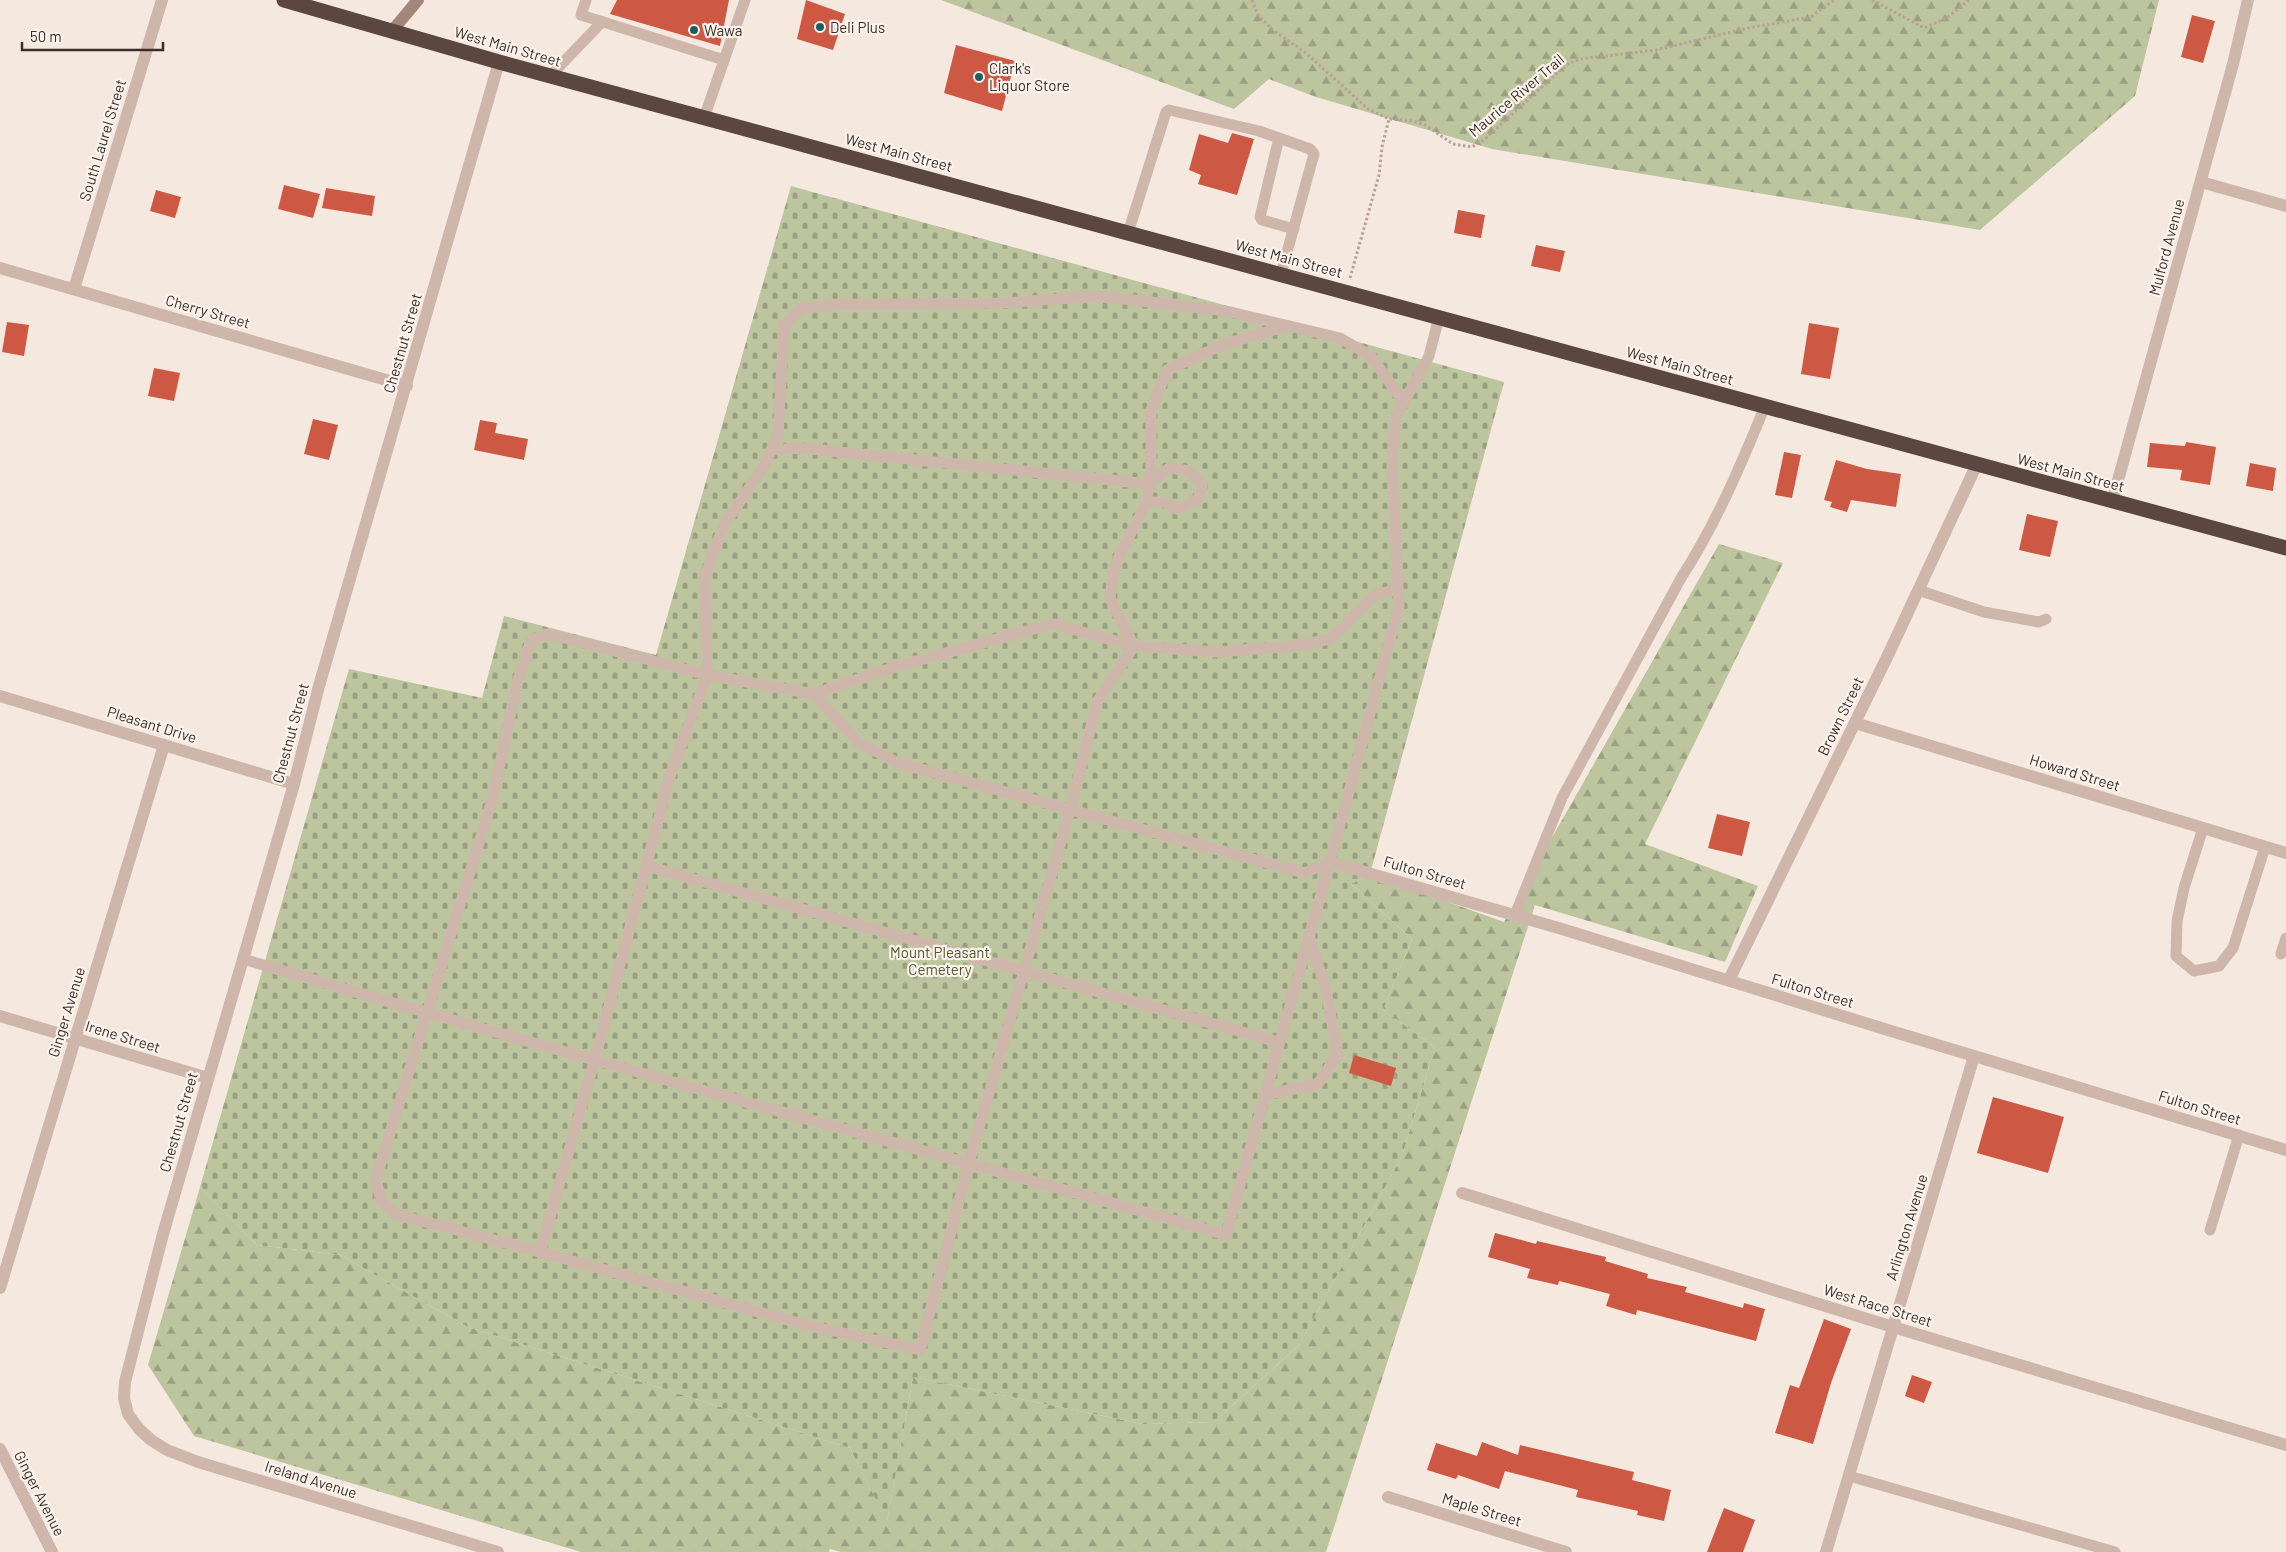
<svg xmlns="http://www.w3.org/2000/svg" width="2286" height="1552" font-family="Barlow,sans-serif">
<defs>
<pattern id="forest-firs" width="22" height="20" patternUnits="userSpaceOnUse" patternTransform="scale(1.25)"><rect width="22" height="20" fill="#bcc59e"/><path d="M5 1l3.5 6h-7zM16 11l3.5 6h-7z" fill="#9aa081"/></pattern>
<pattern id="cemetery-stones" width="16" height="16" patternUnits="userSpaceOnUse" patternTransform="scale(1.25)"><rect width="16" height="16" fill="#bcc59e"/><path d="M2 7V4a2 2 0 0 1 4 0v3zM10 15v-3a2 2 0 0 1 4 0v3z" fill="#9aa081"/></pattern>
</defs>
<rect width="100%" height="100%" fill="#f5e8df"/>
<g fill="url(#forest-firs)">
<path d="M941 0H2159L2135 96 1980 230 1492 149 1316 97 1269 79 1234 109Z"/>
<path d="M1719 544 1783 563 1645 844 1758 886 1725 962 1535 905 1326 1552H841L830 1549 829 1552H581L194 1436 148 1365 200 1187 257 1245 340 1255 468 1327 850 1448 887 1521 913 1377 1143 1424 1214 1422 1299 1345 1402 1156 1435 1047 1383 1010 1412 939 1351 884 1370 874 1504 922Z"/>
</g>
<path fill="url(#cemetery-stones)" d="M791 186 1504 382 1370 874 1351 884 1412 939 1383 1010 1435 1047 1402 1156 1299 1345 1214 1422 1143 1424 913 1377 887 1522 850 1448 468 1327 340 1255 257 1245 200 1187 349 669 482 698 504 616 656 655Z"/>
<g fill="#cd5945">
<path d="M617 0H729L720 46 610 14Z"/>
<path d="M806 0 845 14 833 50 797 39Z"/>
<path d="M2192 15 2215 21 2203 63 2181 57Z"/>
<path d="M956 45 1015 61 1002 111 944 93Z"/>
<path d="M1232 133 1254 139 1237 195 1198 184 1201 175 1189 170 1199 134 1228 143Z"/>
<path d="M284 185 320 194 313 218 278 209Z"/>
<path d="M326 188 375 196 372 216 322 208Z"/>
<path d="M156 190 181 197 175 218 150 211Z"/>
<path d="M1458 210 1485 215 1481 238 1454 233Z"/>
<path d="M1536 245 1565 251 1560 272 1531 266Z"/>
<path d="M7 322 29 325 24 356 2 352Z"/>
<path d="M1809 323 1839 328 1830 379 1801 374Z"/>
<path d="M154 368 180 373 174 401 148 396Z"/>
<path d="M313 419 338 425 329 460 304 454Z"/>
<path d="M480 420 497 423 495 433 528 439 524 460 474 450Z"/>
<path d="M2186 442 2216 447 2210 485 2180 480 2182 470 2147 467 2150 443 2185 446Z"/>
<path d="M1784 452 1801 455 1792 498 1775 495Z"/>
<path d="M1836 460 1867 469 1901 474 1896 507 1851 500 1847 512 1830 507 1832 502 1824 500Z"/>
<path d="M2250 463 2276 468 2273 491 2246 486Z"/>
<path d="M2027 514 2058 521 2050 557 2019 550Z"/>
<path d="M1717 814 1750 822 1742 856 1708 848Z"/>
<path d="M1354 1055 1396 1068 1391 1086 1349 1073Z"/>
<path d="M1993 1097 2064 1117 2048 1173 1977 1153Z"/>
<path d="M1495 1233 1536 1244 1537 1241 1606 1257 1605 1261 1648 1274 1647 1278 1687 1287 1685 1292 1743 1308 1744 1303 1765 1309 1756 1341 1637 1310 1636 1315 1606 1306 1610 1294 1559 1281 1558 1285 1527 1278 1530 1269 1488 1257Z"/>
<path d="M1824 1319 1851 1329 1831 1383 1813 1444 1775 1433 1790 1385 1799 1388Z"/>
<path d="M1912 1375 1932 1382 1924 1403 1905 1396Z"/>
<path d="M1482 1442 1518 1455 1520 1445 1634 1472 1632 1480 1671 1490 1664 1521 1637 1515 1638 1511 1576 1497 1578 1490 1505 1471 1499 1489 1458 1475 1456 1479 1427 1470 1436 1443 1477 1456Z"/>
<path d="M1724 1508 1755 1520 1743 1552H1707Z"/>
</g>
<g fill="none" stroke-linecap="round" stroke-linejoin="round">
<g stroke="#baa194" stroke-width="3" stroke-dasharray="2.5 2.5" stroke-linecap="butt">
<path d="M1252 0 1258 15 1273 30 1306 53 1368 109 1389 119 1413 121 1425 125 1453 144 1472 147 1485 139 1567 64 1580 59 1656 50 1748 28 1811 17 1834 0"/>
<path d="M1872 0 1924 28 1947 18 1969 0"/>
<path d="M1350 278 1379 175 1382 147 1389 119"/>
</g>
<g stroke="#ceb7aa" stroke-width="11">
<path d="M586 0 581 15 724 60"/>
<path d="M550 76 602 22"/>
<path d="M704 118 745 0"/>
<path d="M1279 138 1260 217 1262 220 1294 229"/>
<path d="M1128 233 1166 112 1169 110 1259 131 1310 149 1314 154 1281 274"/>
<path d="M771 450 801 448 1149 484 1169 468 1190 471 1202 486 1198 499 1177 509 1163 502H1147"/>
<path d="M1398 589 1375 595 1330 639 1296 646 1217 652 1134 646 1097 702 1070 810 969 1163 920 1350 802 1324 540 1252 595 1059 670 776 707 675 705 576 724 525 763 468 778 436 784 325 801 308 836 305 1003 303 1099 296 1226 311 1340 338 1371 356 1404 403"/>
<path d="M1918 590 1984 612 2039 622 2046 619"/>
<path d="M1134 646 1110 598 1113 573 1120 554 1147 502 1151 465V410L1167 370 1225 344 1288 326"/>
<path d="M814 694 898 666 1053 624 1134 646"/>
<path d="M2203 828 2184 888 2177 921 2176 956 2194 971 2219 966 2233 948 2265 847"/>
<path d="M1330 862 1399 606 1392 464 1396 417 1429 356 1439 317"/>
<path d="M647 866 1278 1042"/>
<path d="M1515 915 1562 798 1681 578C1716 524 1741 465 1765 406"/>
<path d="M2281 954 2286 938"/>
<path d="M243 959C569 1056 899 1143 1226 1235L1330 862 1304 873 898 763 858 742 814 694 707 675 550 634 531 640 517 683 493 797 376 1179 381 1201 395 1214 540 1252"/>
<path d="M1264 1095 1318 1084 1338 1054 1326 991 1309 935"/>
<path d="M2210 1230 2239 1135"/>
<path d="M1849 1476 2115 1552"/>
</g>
<g stroke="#ceb7aa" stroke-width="12">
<path d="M2201 182 2286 206"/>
<path d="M0 268 407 386"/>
<path d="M74 289 162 0"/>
<path d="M2112 502 2233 64 2248 0"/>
<path d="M0 696 294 784"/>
<path d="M1855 723 2286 853"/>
<path d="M1330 862 1562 929 1891 1031 2286 1150"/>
<path d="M1729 980 1889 653 1977 464"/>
<path d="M0 1016 208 1078"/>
<path d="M1462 1193 1893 1327 2286 1445"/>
<path d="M0 1288 164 745"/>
<path d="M0 1449 52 1552"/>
<path d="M1388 1497 1566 1552"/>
<path d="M498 1552 198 1462 167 1450 151 1440 139 1429 128 1414 124 1398 125 1382 163 1234 294 784 319 686 499 62"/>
<path d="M1826 1552 1974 1056"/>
</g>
<path stroke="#a2857b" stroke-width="12" d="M392 31 418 0"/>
<path stroke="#5c4640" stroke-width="15" d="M284 0 499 62 2286 548"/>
</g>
<g fill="#1c605e" stroke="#fbf3ec" stroke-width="2">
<circle cx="820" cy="27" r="5"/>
<circle cx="694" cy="30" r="5"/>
<circle cx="979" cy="77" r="5"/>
</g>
<g text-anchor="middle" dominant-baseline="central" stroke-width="4.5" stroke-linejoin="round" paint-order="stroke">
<g font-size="15" fill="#3b2e2a" stroke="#fbf3ec" text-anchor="start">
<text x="830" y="27">Deli Plus</text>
<text x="704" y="30">Wawa</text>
<text x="989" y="68">Clark's<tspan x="989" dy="17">Liquor Store</tspan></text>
</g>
<g font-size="15" fill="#3b2e2a" stroke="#fbf3ec">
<text transform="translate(508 46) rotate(16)">West Main Street</text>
<text transform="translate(1516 95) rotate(-40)">Maurice River Trail</text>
<text transform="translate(102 140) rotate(-73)">South Laurel Street</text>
<text transform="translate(899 152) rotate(15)">West Main Street</text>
<text transform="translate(2166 247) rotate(-75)">Mulford Avenue</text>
<text transform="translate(1289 258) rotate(15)">West Main Street</text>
<text transform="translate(208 311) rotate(16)">Cherry Street</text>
<text transform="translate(402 343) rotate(-74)">Chestnut Street</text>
<text transform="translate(1680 365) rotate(15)">West Main Street</text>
<text transform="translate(2071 472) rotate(15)">West Main Street</text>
<text transform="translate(1840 716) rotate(-64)">Brown Street</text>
<text transform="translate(152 724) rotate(17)">Pleasant Drive</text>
<text transform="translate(290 733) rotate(-75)">Chestnut Street</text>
<text transform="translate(2075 772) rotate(17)">Howard Street</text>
<text transform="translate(1425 872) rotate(16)">Fulton Street</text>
<text transform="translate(1813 990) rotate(17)">Fulton Street</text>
<text transform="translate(66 1012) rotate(-73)">Ginger Avenue</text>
<text transform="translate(123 1036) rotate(17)">Irene Street</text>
<text transform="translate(2200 1107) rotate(17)">Fulton Street</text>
<text transform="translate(178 1122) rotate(-74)">Chestnut Street</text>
<text transform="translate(1906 1227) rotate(-73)">Arlington Avenue</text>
<text transform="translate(1878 1305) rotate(17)">West Race Street</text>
<text transform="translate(311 1479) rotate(17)">Ireland Avenue</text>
<text transform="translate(40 1493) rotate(63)">Ginger Avenue</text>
<text transform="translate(1482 1509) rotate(17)">Maple Street</text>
</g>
<g font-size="15" fill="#4e5b2c" stroke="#fbf3ec">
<text x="940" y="952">Mount Pleasant<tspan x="940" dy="17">Cemetery</tspan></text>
</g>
</g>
<path d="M22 42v8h141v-8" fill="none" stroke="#3b2e2a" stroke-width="2.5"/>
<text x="30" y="42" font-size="15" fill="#3b2e2a" stroke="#fbf3ec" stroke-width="4" paint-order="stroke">50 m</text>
</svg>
